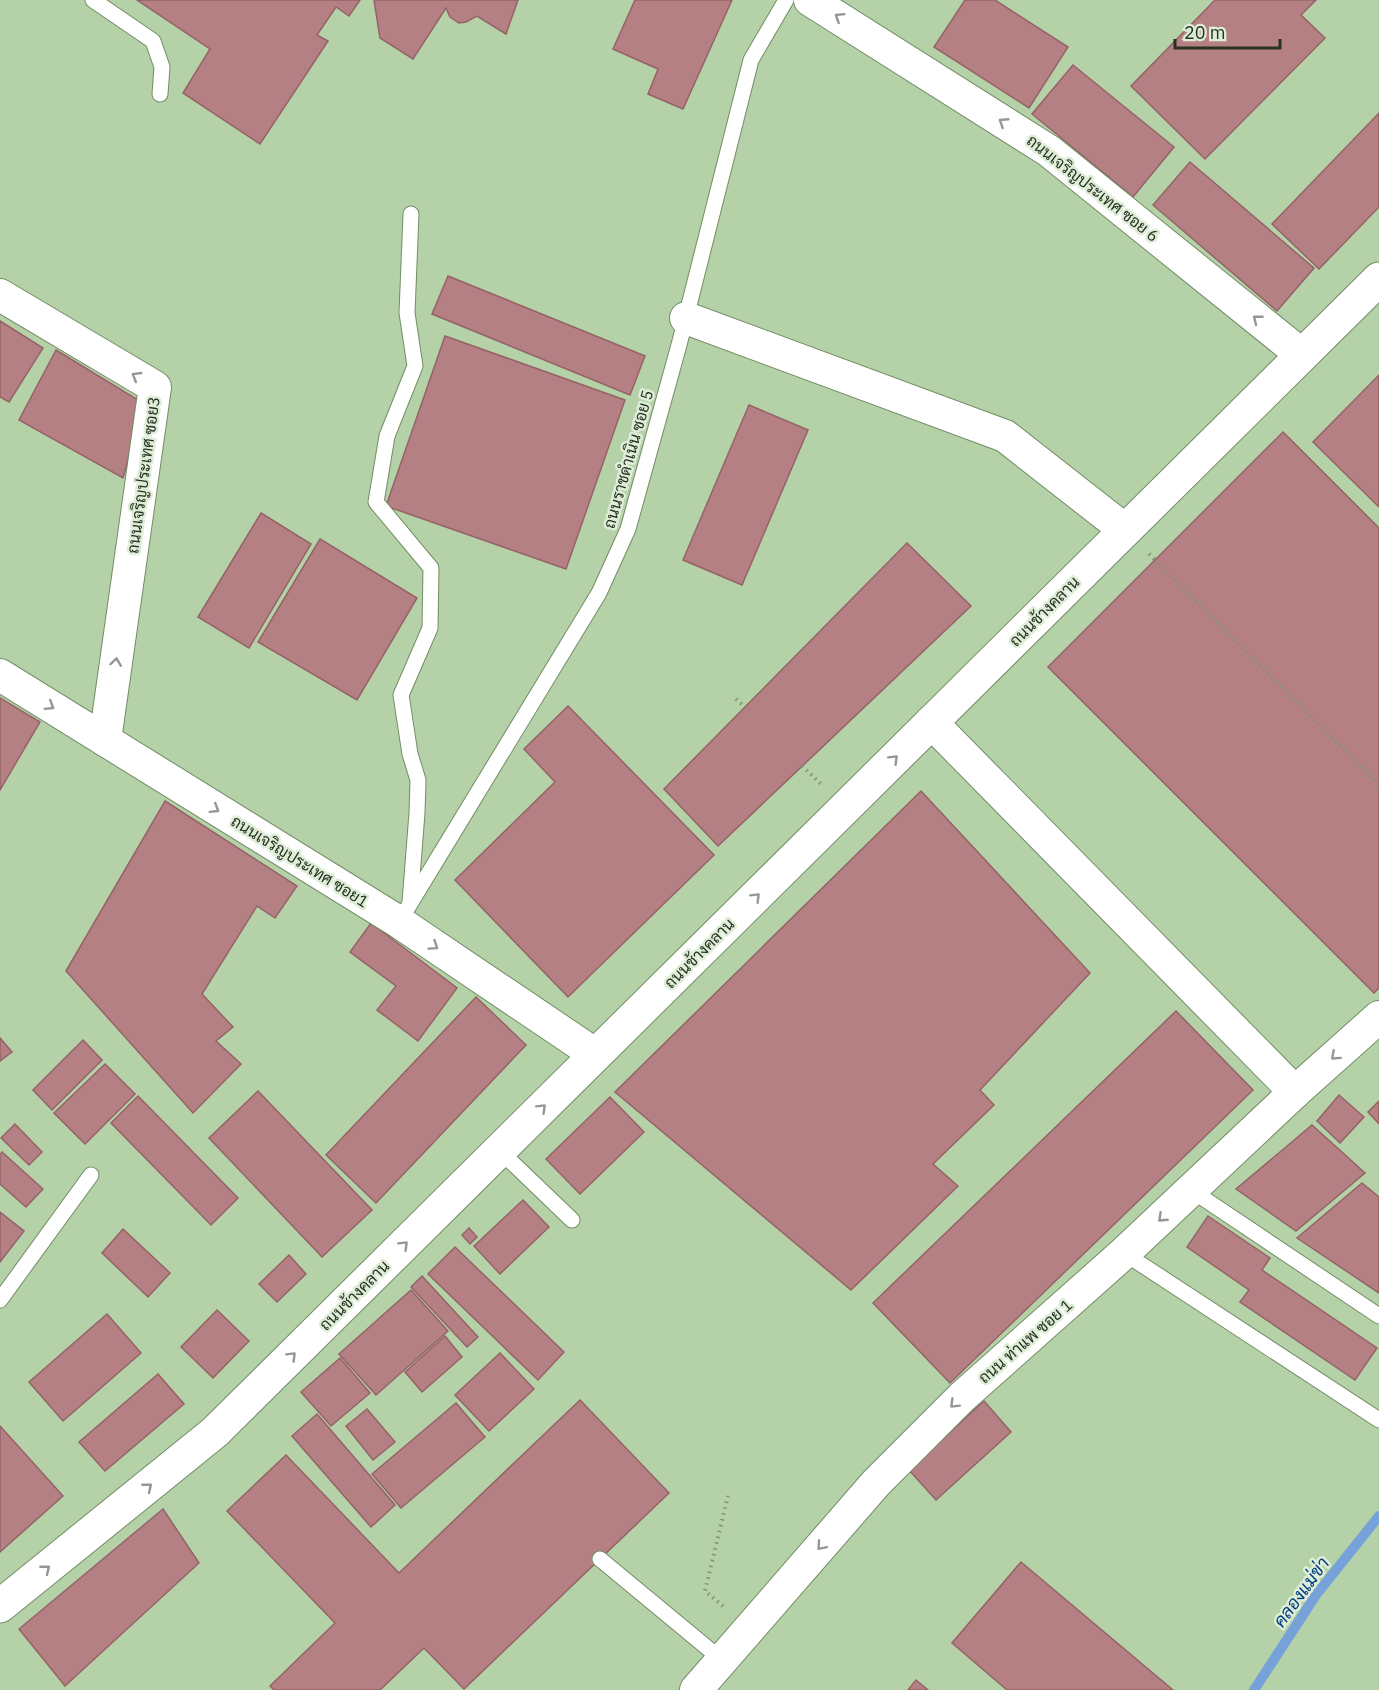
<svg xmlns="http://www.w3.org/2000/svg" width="1379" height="1690" font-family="'IBM Plex Sans',Sarabun,sans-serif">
<rect width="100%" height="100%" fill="#b5d1a7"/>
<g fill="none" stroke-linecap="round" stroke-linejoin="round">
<path stroke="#76a2d9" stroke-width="10" d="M1254 1690 1316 1595 1379 1516"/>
</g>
<g fill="#b48083" stroke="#956367" stroke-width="1.5">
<path d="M137 0H360L349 16 336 7 317 35 328 41 260 144 183 93 210 49Z"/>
<path d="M374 0H518L506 34 477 16 466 22 459 23 450 17 446 8 413 59 380 38Z"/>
<path d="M635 0H732L683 109 648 94 658 69 613 49Z"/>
<path d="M965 0H995L1068 47 1029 108 934 47Z"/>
<path d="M1215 0H1316L1301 15 1325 38 1205 159 1131 86Z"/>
<path d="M1073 65 1174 147 1133 197 1032 114Z"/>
<path d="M1379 113V207L1319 269 1272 224Z"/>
<path d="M1190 162 1314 268 1277 311 1153 205Z"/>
<path d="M448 276 645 356 630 395 432 314Z"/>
<path d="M0 321 43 348 9 402 0 397Z"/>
<path d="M445 336 625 400 566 569 386 506Z"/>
<path d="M56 350 143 403 123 478 19 420Z"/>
<path d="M1379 375V507L1313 442Z"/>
<path d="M749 405 808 430 742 585 683 560Z"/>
<path d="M1283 432 1379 528V988L1374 993 1048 667Z"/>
<path d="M261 513 311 544 249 648 198 617Z"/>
<path d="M320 539 417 598 357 700 258 642Z"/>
<path d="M907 543 971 606 718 846 664 789Z"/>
<path d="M0 698 40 722 0 790Z"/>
<path d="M568 706 714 855 568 997 455 880 555 782 524 749Z"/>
<path d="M921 791 1090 973 980 1090 994 1105 933 1164 958 1186 851 1290 615 1092Z"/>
<path d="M165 801 297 886 275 918 257 906 202 994 233 1027 216 1041 241 1064 193 1113 66 971Z"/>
<path d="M371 923 457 988 418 1041 377 1010 396 986 350 952Z"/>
<path d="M476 997 526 1045 376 1203 326 1155Z"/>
<path d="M1176 1011 1253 1090 950 1383 873 1303Z"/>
<path d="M0 1038 12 1052 0 1061Z"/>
<path d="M83 1040 102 1060 52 1110 33 1090Z"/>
<path d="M105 1064 135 1094 85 1144 54 1113Z"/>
<path d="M258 1091 372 1210 322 1257 209 1138Z"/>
<path d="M1339 1095 1364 1117 1340 1143 1317 1121Z"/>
<path d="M138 1096 238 1198 211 1225 111 1123Z"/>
<path d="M610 1097 644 1132 580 1194 546 1159Z"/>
<path d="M1379 1101V1124L1368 1112Z"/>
<path d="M15 1124 42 1152 29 1165 1 1138Z"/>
<path d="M1312 1125 1365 1173 1296 1231 1236 1189Z"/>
<path d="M2 1152 43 1189 26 1207 0 1184V1155Z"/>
<path d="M1362 1183 1379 1197V1293L1297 1238Z"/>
<path d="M523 1200 549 1227 500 1274 474 1246Z"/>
<path d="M0 1212 24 1231 0 1262Z"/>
<path d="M1208 1216 1270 1258 1262 1270 1377 1348 1355 1380 1240 1302 1249 1290 1187 1247Z"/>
<path d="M469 1228 477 1237 470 1244 462 1235Z"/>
<path d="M123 1229 170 1273 148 1297 102 1253Z"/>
<path d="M455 1247 564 1352 538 1380 428 1274Z"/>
<path d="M289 1255 306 1274 277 1302 259 1284Z"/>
<path d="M422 1276 478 1337 467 1347 411 1287Z"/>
<path d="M411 1290 448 1331 376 1395 339 1354Z"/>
<path d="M217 1310 249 1341 213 1378 181 1347Z"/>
<path d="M107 1314 141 1353 63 1421 29 1382Z"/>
<path d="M445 1336 462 1357 422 1392 405 1372Z"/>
<path d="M500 1353 534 1389 489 1431 455 1395Z"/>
<path d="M340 1358 370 1393 331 1426 301 1392Z"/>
<path d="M158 1374 184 1404 105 1471 79 1442Z"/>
<path d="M580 1400 669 1493 464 1689 424 1648 380 1690H274L270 1686 335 1623 227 1511 286 1455 399 1573Z"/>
<path d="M984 1401 1011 1432 936 1500 909 1470Z"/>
<path d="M456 1403 485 1437 401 1508 372 1474Z"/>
<path d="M367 1409 395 1442 373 1460 346 1426Z"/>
<path d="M317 1414 395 1505 371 1527 292 1436Z"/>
<path d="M0 1426 63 1496 0 1552Z"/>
<path d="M163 1509 199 1563 65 1686 19 1629Z"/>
<path d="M1021 1562 1173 1690H1007L952 1643Z"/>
<path d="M916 1680 928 1690H908Z"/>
</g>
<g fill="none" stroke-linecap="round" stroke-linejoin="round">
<g stroke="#738d66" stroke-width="17">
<g id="lane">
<path d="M93 0 153 41 162 67 160 94"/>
<path d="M410 902 417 813 418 780 410 754 401 695 430 628 431 568 376 502 387 436 415 366 407 313 411 214"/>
<path d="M399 922 599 593 628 529 679 345 751 60 786 0"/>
<path d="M499 1150 572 1220"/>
<path d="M1191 1190 1379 1316"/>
<path d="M1124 1253 1379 1420"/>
<path d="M0 1300 91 1175"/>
<path d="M600 1559 722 1660"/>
</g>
</g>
<g stroke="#738d66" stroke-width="34">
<g id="street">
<path d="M810 0 1049 151 1302 355"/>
<path d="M0 295 155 387 105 740"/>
<path d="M686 318 1005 436 1125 530"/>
<path d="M0 675 399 922 596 1055"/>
<path d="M931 722 1295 1092"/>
<path d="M696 1690 876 1483 962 1397 1124 1253 1295 1092 1379 1017"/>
</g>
</g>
<g stroke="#738d66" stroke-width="35">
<path id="secondary" d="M0 1606 215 1432 1379 279"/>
</g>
<g stroke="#7f9574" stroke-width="4" stroke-dasharray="1.5 4.5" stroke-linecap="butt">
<path d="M1149 554 1379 785"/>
<path d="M736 699 745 707"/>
<path d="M802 766 821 784"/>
<path d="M723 1606 705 1591 728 1496"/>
</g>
<use href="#lane" stroke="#fff" stroke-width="15"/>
<use href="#street" stroke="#fff" stroke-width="32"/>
<use href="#secondary" stroke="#fff" stroke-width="33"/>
</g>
<defs><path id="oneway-chevron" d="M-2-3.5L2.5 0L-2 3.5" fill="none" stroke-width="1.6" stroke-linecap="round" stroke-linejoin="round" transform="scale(1.5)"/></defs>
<g stroke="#939890">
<use href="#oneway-chevron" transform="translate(839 17) rotate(-148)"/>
<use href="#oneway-chevron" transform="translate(1003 122) rotate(-147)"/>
<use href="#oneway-chevron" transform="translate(1257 319) rotate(-141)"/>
<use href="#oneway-chevron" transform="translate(136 376) rotate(-149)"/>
<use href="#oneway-chevron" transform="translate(116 662) rotate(-82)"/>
<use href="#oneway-chevron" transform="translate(50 706) rotate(32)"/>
<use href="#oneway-chevron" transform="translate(894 759) rotate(-45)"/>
<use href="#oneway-chevron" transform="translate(215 809) rotate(32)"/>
<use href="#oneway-chevron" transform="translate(756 897) rotate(-45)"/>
<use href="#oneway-chevron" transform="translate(434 946) rotate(34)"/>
<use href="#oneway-chevron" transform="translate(1335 1056) rotate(138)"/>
<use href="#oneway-chevron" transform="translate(542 1108) rotate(-45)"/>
<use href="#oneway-chevron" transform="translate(1162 1218) rotate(137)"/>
<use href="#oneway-chevron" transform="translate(404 1245) rotate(-45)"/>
<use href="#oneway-chevron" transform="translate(292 1356) rotate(-45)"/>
<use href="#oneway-chevron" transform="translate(954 1404) rotate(135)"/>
<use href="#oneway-chevron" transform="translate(148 1487) rotate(-39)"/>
<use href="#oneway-chevron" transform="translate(821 1546) rotate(131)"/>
<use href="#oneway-chevron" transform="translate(46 1569) rotate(-39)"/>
</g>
<g text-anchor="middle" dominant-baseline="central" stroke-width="5" stroke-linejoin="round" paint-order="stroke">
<g font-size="16" fill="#273221" stroke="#deedd7">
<text transform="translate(1093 188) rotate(38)">ถนนเจริญประเทศ ซอย 6</text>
<text transform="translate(628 459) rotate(-74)">ถนนราชดำเนิน ซอย 5</text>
<text transform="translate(143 475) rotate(-82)">ถนนเจริญประเทศ ซอย3</text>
<text transform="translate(1044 611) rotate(-45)">ถนนช้างคลาน</text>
<text transform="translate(300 861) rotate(32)">ถนนเจริญประเทศ ซอย1</text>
<text transform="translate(699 953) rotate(-45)">ถนนช้างคลาน</text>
<text transform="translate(354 1295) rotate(-45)">ถนนช้างคลาน</text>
<text transform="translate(1025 1341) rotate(-41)">ถนน ท่าแพ ซอย 1</text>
</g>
<g font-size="18" font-style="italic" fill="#003f80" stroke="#deedd7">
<text transform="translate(1301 1592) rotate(-54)">คลองแม่ข่า</text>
</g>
</g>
<path d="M1175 39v9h105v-9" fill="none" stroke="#273221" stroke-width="3"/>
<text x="1184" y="39" font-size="18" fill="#273221" stroke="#deedd7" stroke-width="4.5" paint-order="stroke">20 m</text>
</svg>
